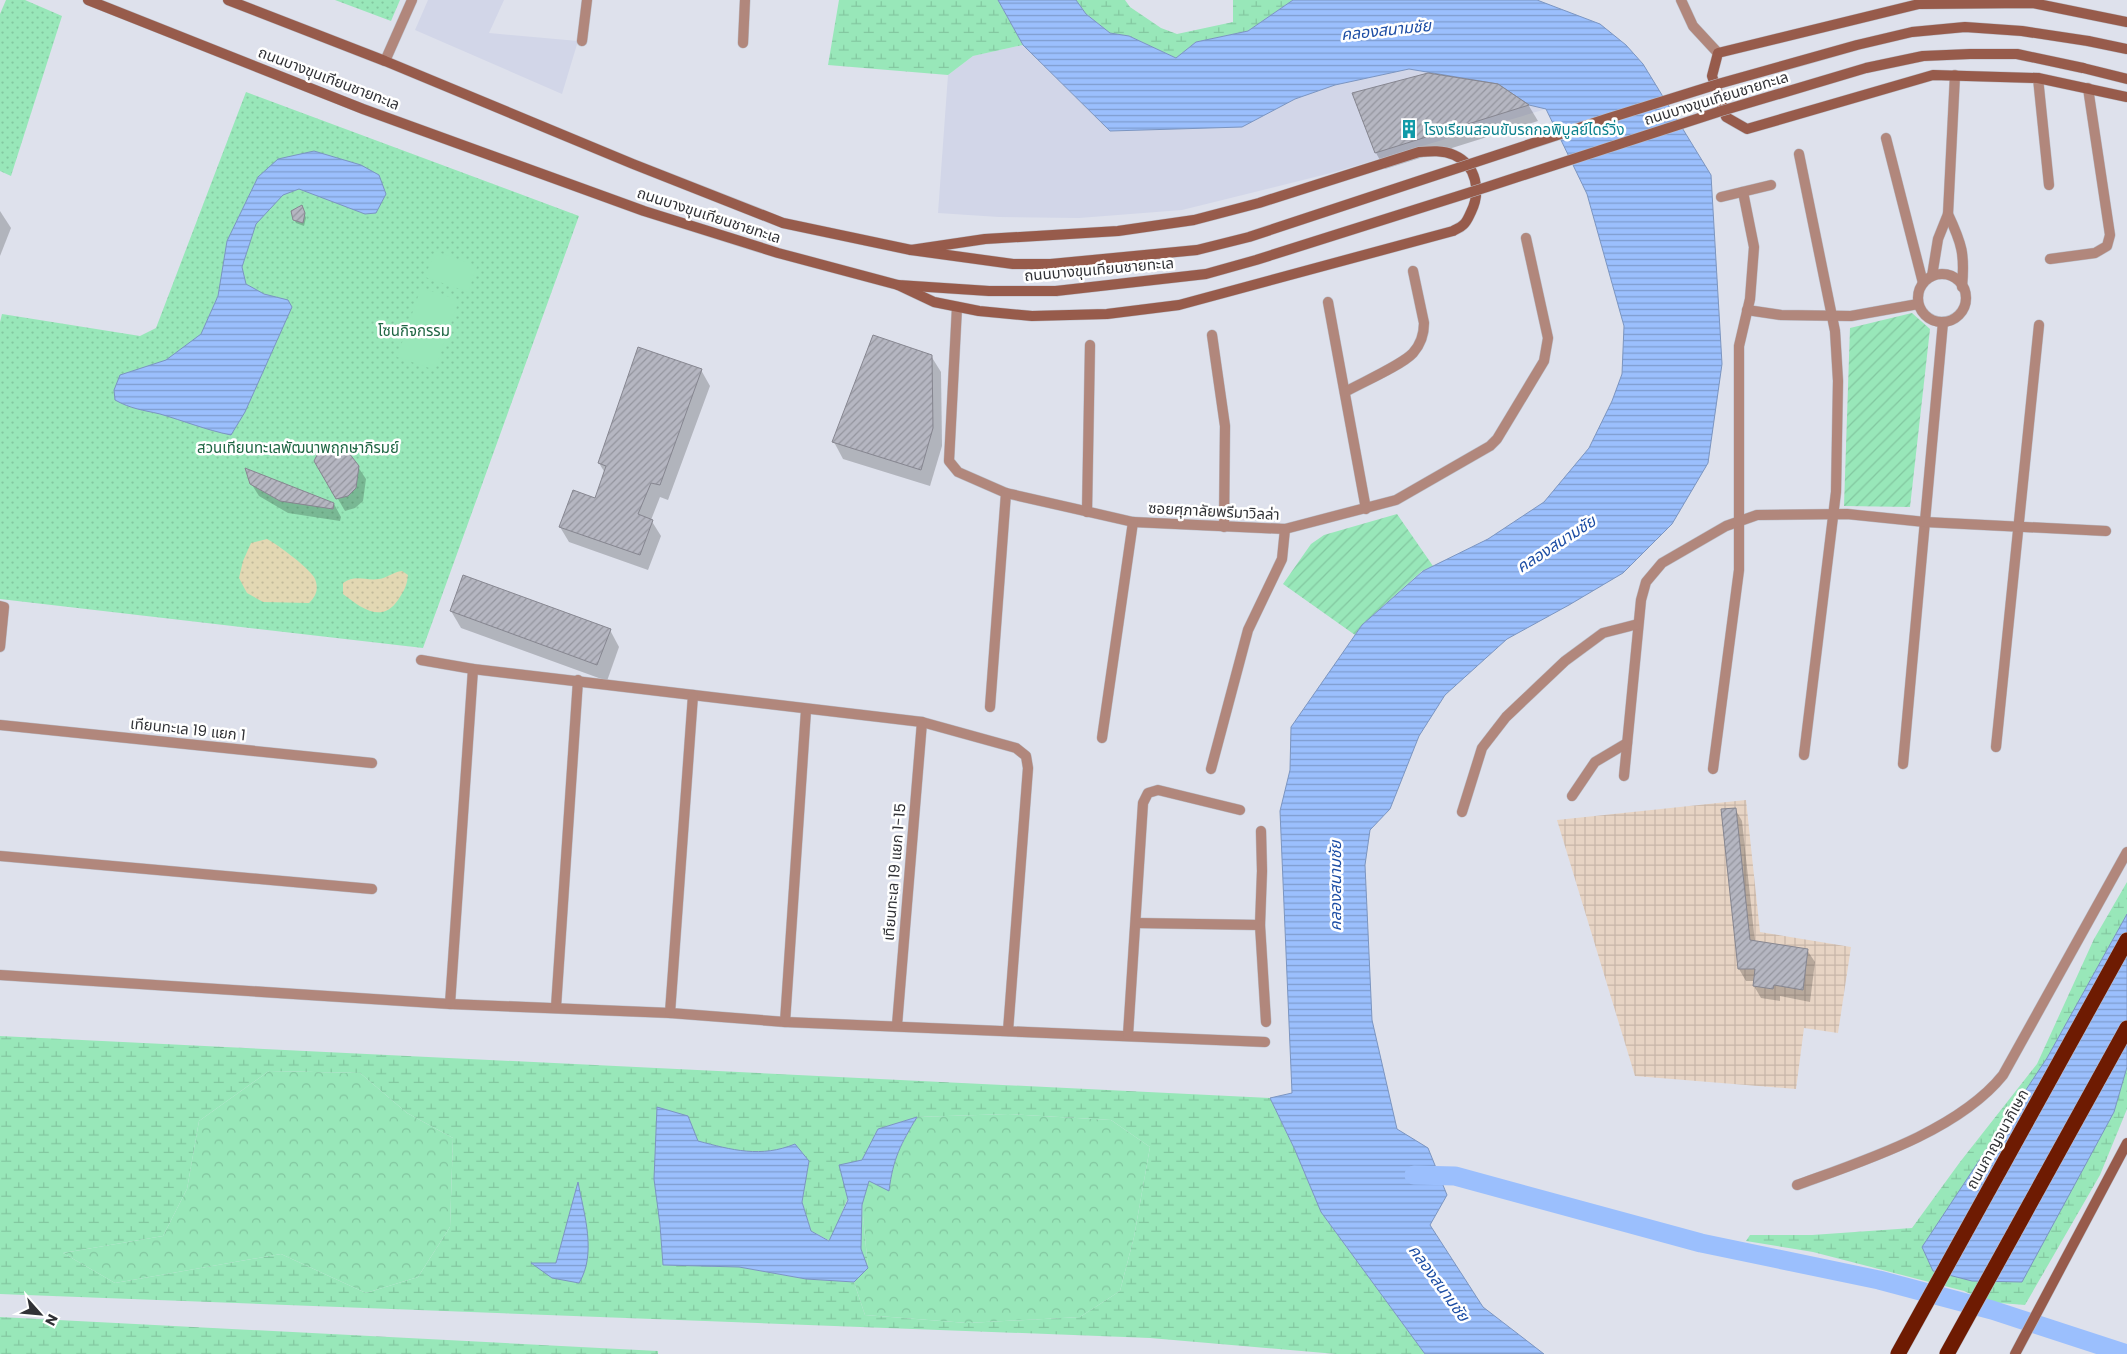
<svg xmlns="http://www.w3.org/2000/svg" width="2127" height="1354" font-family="Poppins,'Noto Sans Thai',sans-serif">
<defs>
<pattern id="industrial-grid" width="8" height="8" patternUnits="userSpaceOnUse" patternTransform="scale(1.25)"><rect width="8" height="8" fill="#e7d4c4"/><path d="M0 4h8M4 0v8" fill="none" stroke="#c7b6a9"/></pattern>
<pattern id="grass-dots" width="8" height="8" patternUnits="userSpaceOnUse" patternTransform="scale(1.25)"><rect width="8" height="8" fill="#98e7b9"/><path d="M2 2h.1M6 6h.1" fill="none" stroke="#83c7a0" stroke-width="1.8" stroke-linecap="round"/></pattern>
<pattern id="forest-crowns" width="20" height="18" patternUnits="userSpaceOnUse" patternTransform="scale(1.25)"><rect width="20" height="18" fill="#98e7b9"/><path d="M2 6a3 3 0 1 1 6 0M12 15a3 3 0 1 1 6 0" fill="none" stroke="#83c7a0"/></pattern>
<pattern id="wetland-marsh" width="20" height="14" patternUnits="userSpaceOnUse" patternTransform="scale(1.25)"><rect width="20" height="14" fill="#98e7b9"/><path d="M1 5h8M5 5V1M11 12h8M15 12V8" fill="none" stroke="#83c7a0"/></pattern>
<pattern id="sand-dots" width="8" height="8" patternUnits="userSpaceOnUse" patternTransform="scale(1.25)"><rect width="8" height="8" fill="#e2d8b3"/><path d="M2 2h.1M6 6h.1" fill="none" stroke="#c2ba9b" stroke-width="1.8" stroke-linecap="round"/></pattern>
<pattern id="garden-furrows" width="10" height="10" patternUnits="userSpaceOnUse" patternTransform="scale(1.25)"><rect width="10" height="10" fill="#98e7b9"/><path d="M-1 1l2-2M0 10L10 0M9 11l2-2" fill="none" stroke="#83c7a0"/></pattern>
<pattern id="water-rules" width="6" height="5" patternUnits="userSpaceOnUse" patternTransform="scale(1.25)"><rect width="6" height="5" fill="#9bbffd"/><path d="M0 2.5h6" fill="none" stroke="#7f9cce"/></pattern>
<pattern id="building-hatch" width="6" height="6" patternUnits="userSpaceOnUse" patternTransform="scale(1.25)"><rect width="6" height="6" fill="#b5b6c1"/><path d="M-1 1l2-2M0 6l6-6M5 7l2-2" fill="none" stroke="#94959e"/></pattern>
</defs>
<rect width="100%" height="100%" fill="#dee1ec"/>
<g fill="#d2d6e8">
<path d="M428 0H504L489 33 578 41 562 94 415 30Z"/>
<path d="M1023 45 1110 131 1242 127 1295 99 1335 85 1409 69 1498 84 1529 105 1546 109 1335 172 1182 210 1079 218 999 217 938 213 948 75 973 56Z"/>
</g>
<path fill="url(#industrial-grid)" d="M1746 800 1760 932 1851 947 1838 1033 1804 1028 1796 1089 1635 1076 1557 820Z"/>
<g fill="url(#grass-dots)">
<path d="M6 0H25L62 16 11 176 0 171V14Z"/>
<path d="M335 0H400L391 21Z"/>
<path d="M246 92 579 216 423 648 0 599V322L2 314 140 336 156 328Z"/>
</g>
<g fill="url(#forest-crowns)">
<path d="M269 1071 360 1073 407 1113 453 1138 450 1227 418 1277 366 1293 281 1254 115 1283 63 1253 163 1236 187 1189 199 1121Z"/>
<path d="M1008 1114 1111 1120 1150 1147 1134 1237 1120 1291 1080 1317 967 1323 865 1315 854 1282 868 1268 862 1205 869 1180 889 1190C893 1158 901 1144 917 1117Z"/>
</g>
<g fill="url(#wetland-marsh)" fill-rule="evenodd">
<path d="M839 0H998L1023 45 973 56 948 75 828 65Z"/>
<path d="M1076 0H1125L1130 7 1161 28 1177 34 1233 22V0H1293L1248 31 1196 42 1176 58 1129 36 1110 33 1086 14Z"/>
<path d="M2127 882V1109L2100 1175 2025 1305 1988 1302 1964 1291 1813 1252 1746 1241 1750 1235H1812L1912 1228 1960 1162 2037 1064 2094 939Z"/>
<path d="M0 1036 1270 1098 1295 1150 1321 1212 1425 1354H1336L1150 1338 0 1294ZM269 1071 360 1073 407 1113 453 1138 450 1227 418 1277 366 1293 281 1254 115 1283 63 1253 163 1236 187 1189 199 1121ZM1008 1114 1111 1120 1150 1147 1134 1237 1120 1291 1080 1317 967 1323 865 1315 854 1282 806 1279 739 1267 663 1265 660 1225 688 1116 697 1141 739 1152 778 1151 809 1161 802 1202 811 1231 830 1241C846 1204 860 1166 878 1129L917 1117ZM578 1184V1283L532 1264 556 1263Z"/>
<path d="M862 1205 868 1268 861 1250Z"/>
<path d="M0 1317 658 1351V1354H0Z"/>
</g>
<g fill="url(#sand-dots)">
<path d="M267 539C277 544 312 570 315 579 319 589 316 596 309 603L263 602 247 593 239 578 243 561 251 543Z"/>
<path d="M402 571 408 575C407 586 404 591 398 600 382 624 361 608 343 594V583C355 574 365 581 379 579 387 578 393 572 402 571Z"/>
</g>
<g fill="url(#garden-furrows)">
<path d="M1912 313 1930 329 1910 507 1844 506 1850 328Z"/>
<path d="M1397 514 1433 566 1422 571 1362 625 1355 635 1283 584 1311 544 1324 535Z"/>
</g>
<g fill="#98e7b9">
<path d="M435 251 477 266 468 292 425 277Z"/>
<path d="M421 288 459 300 435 370 397 357Z"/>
</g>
<g fill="url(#water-rules)" stroke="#7b95c1">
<path d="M998 0H1076L1086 14 1110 33 1129 36 1176 58 1196 42 1248 31 1293 0H1537L1600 24 1626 45 1643 64 1711 175 1722 364 1708 463 1672 524 1623 573 1569 605 1507 639 1445 695 1419 736 1390 809 1370 830 1365 865 1372 1020 1397 1129 1428 1148 1447 1195 1430 1225 1483 1307 1544 1354H1425L1321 1212 1295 1150 1270 1098 1292 1093 1280 811 1290 770 1291 727 1362 625 1423 571 1488 539 1544 502 1589 448 1612 401 1622 374 1624 326 1587 194 1546 109 1529 105 1498 84 1409 69 1335 85 1295 99 1242 127 1110 131 1023 45Z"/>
<path d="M314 151 361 165 379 175 386 194 376 213 365 214 299 189 283 195 256 224 242 267 246 284 264 294 288 300 292 307 245 412 231 435C206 430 184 421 160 414 143 410 131 409 115 400L114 390 120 375 166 360 201 334 218 296 227 241 258 177 278 159Z"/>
<path d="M2127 914V1067L2114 1112 2022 1282 1972 1281 1933 1271 1922 1247 2047 1058Z"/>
<path d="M657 1107 688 1116 698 1141C732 1150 761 1158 795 1144L809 1161 802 1202 811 1231 829 1241 848 1200 839 1165 862 1160 878 1129 917 1117C901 1144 893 1158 889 1191L869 1181 862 1205 861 1249 868 1268 854 1282 806 1279 739 1267 663 1265 660 1225 654 1179Z"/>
<path d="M578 1182C584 1214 597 1254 579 1283L552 1278 531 1263H556Z"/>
</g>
<g fill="#0003">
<path d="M1497 86 1529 106 1538 121 1385 169 1376 153 1353 93Z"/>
<path d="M303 210 306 218 304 226 296 223 294 219Z"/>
<path d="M0 211 11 228 0 256Z"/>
<path d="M931 356 941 372 942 446 930 486 843 459 834 442Z"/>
<path d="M701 370 710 386 668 500 660 497 651 520 661 536 648 570 569 542 560 527 596 499 605 473 599 463Z"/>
<path d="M316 461 358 467 366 479 363 501 355 508 345 511Z"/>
<path d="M251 483 334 504 341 517 340 521 288 513 259 496Z"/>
<path d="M451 611 610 630 619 647 607 681 461 628Z"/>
<path d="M1735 809 1742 821 1755 942 1807 950 1815 962 1810 1002 1780 996V1001L1761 998 1754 986 1755 981H1746L1739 969Z"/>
</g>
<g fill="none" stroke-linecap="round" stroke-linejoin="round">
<path stroke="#9bbffd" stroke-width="19" d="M1414 1175 1455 1176 1701 1243 1879 1280 1992 1310 2127 1354"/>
</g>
<g fill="url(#building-hatch)" stroke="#868690">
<path d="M1428 73 1498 84 1529 105 1375 153 1352 93Z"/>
<path d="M302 205 305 213 303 223 293 220 291 211Z"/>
<path d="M873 335 932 355 933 428 921 470 832 442Z"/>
<path d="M638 347 702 369 660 485 651 483 638 514 653 520 640 555 559 527 573 490 595 498 606 466 598 463Z"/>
<path d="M330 446 349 453 359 466 356 488 348 496 336 499 314 461 318 453Z"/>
<path d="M245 468 334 503 333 509 280 501 250 484Z"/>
<path d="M463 575 611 629 597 665 450 611Z"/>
<path d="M1736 808 1750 940 1808 949 1803 990 1774 985 1773 989 1753 986 1755 969H1738L1721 809Z"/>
</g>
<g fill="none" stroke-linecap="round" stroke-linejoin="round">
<g stroke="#bbbec8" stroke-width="11">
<g id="street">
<path d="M1681 0 1693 26 1718 53"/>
<path d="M582 41 587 0"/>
<path d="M743 43 745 0"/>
<path d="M385 61 412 0"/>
<path d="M2038 78 2049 185"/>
<path d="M1886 138 1923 283"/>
<path d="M1799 154 1835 331 1838 381 1836 492 1804 755"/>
<path d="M1721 197 1771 185"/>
<path d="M1948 214C1962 244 1965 254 1962 287"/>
<path d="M2050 259 2095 253 2107 246 2110 235 2088 88"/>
<circle cx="1942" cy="298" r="24"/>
<path d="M1932 276 1938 239 1948 214 1955 75"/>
<path d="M1328 302 1366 509"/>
<path d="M957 307 949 461 958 472 1006 493 1133 522 1285 529 1396 500 1490 446 1497 439 1544 361 1548 338 1526 238"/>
<path d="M1747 310 1781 315 1851 316 1918 304"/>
<path d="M1212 335 1225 426 1224 527"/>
<path d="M1345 392C1361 383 1402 365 1413 353 1421 344 1424 334 1424 323L1413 271"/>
<path d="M1087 512 1090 345"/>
<path d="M0 606 4 607 0 647"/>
<path d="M421 660 473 669 922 722 1016 748 1026 756 1028 768 1008 1031"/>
<path d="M990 707 1006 493"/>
<path d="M0 725 372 763"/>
<path d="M1102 738 1133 522"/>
<path d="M1996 747 2039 325"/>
<path d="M1903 764 1943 322"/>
<path d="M1211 769 1248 630 1282 559 1285 529"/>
<path d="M1713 769 1739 570V346L1750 299 1754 247 1743 192"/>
<path d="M1624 776 1641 600 1646 582 1662 563 1726 526 1757 515 1847 514 1925 522 2106 531"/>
<path d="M1572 796 1595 762 1627 743"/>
<path d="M1462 812 1482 748 1506 717 1565 661 1603 633 1638 624"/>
<path d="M1261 831 1262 871 1260 925 1266 1022"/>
<path d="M0 856 372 889"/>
<path d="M1136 923 1260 925"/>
<path d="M0 975 450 1004 670 1013 785 1022 1265 1042"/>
<path d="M450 1004 473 669"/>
<path d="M556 1007 578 680"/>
<path d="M670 1013 693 695"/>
<path d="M785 1022 806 710"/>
<path d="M897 1025 922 722"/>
<path d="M1128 1035 1143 803 1148 793 1158 790 1240 810"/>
<path d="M1797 1185C1863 1161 1958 1131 2003 1075L2127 852"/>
</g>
</g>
<g stroke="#bbbec8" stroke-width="11">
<g id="secondary">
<path d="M88 0 363 109 644 211 778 253 898 285 989 291H1056"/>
<path d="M228 0 385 61 633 164 783 223 911 250 1013 264H1051"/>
<path d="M2127 22 2033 3 1919 4 1718 53 1712 76 1726 117 1747 129 1933 75 2038 78 2127 97"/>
<path d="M2088 41 2127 49"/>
<path d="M2083 68 2127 79"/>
<path d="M898 285 934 302 979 311 1032 316 1107 314 1179 305 1453 231C1456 229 1460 228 1463 225 1467 222 1469 216 1471 212 1481 192 1477 165 1454 155 1443 150 1431 151 1419 152L1259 203 1194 220 1118 231 985 239 911 250"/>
<path d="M2015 1354 2127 1143"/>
</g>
</g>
<g stroke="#bbbec8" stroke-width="16">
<g id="highway">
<path d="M1898 1354 2127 940"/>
<path d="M1947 1354 2127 1028"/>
</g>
</g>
<use href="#street" stroke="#b1877c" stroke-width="10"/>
<use href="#secondary" stroke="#975b4b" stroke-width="10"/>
<use href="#highway" stroke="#6e1b02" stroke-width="15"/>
<g stroke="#bbbec8" stroke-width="11" stroke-linecap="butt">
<g id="secondary-bridge">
<path d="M1051 264 1197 250 1249 237 1606 119 1718 84 1857 45 1912 32 1965 27 2022 31 2088 41"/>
<path d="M1056 291 1206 274 1256 260 1487 187 1718 112 1866 68 1923 56 1970 54H2017L2083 68"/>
</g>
</g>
<use href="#secondary-bridge" stroke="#975b4b" stroke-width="10"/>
</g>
<defs>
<g id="building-bare" transform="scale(1.5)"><path d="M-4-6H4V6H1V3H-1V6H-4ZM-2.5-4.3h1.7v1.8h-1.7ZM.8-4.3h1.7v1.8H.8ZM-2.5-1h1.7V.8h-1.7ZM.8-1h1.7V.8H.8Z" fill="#0f9aa8" stroke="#fff" stroke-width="2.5" paint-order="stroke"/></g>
</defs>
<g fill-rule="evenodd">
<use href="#building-bare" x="1409" y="129"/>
</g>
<g text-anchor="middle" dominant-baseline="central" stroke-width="5" stroke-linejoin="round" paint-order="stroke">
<g font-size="15" fill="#313236" stroke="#fff">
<text transform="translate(329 78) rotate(21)">ถนนบางขุนเทียนชายทะเล</text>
<text transform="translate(1716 98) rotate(-17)">ถนนบางขุนเทียนชายทะเล</text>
<text transform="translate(709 215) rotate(18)">ถนนบางขุนเทียนชายทะเล</text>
<text transform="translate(1099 269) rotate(-5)">ถนนบางขุนเทียนชายทะเล</text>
<text transform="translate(1214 511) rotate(3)">ซอยศุภาลัยพรีมาวิลล่า</text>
<text transform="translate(188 729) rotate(6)">เทียนทะเล 19 แยก 1</text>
<text transform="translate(894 872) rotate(-85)">เทียนทะเล 19 แยก 1-15</text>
<text transform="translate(1997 1139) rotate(-61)">ถนนกาญจนาภิเษก</text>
</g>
<g font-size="15" fill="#0d838f" stroke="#fff" text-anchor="start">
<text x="1424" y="129">โรงเรียนสอนขับรถกอพิบูลย์ไดร์วิ่ง</text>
</g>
<g font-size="15" fill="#1f6643" stroke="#fff">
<text x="414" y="330">โซนกิจกรรม</text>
<text x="298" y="447">สวนเทียนทะเลพัฒนาพฤกษาภิรมย์</text>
</g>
<g font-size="16" font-style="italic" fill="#1c4da4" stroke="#fff">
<text transform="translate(1386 30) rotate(-6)">คลองสนามชัย</text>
<text transform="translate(1556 544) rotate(-33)">คลองสนามชัย</text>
<text transform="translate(1335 886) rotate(-90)">คลองสนามชัย</text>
<text transform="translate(1439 1283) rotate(54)">คลองสนามชัย</text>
</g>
</g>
<g transform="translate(40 1314) rotate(117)" stroke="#ffffff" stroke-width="4" paint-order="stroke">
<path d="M0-4L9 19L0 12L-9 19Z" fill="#313236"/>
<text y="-8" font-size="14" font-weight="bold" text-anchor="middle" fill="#313236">N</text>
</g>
</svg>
